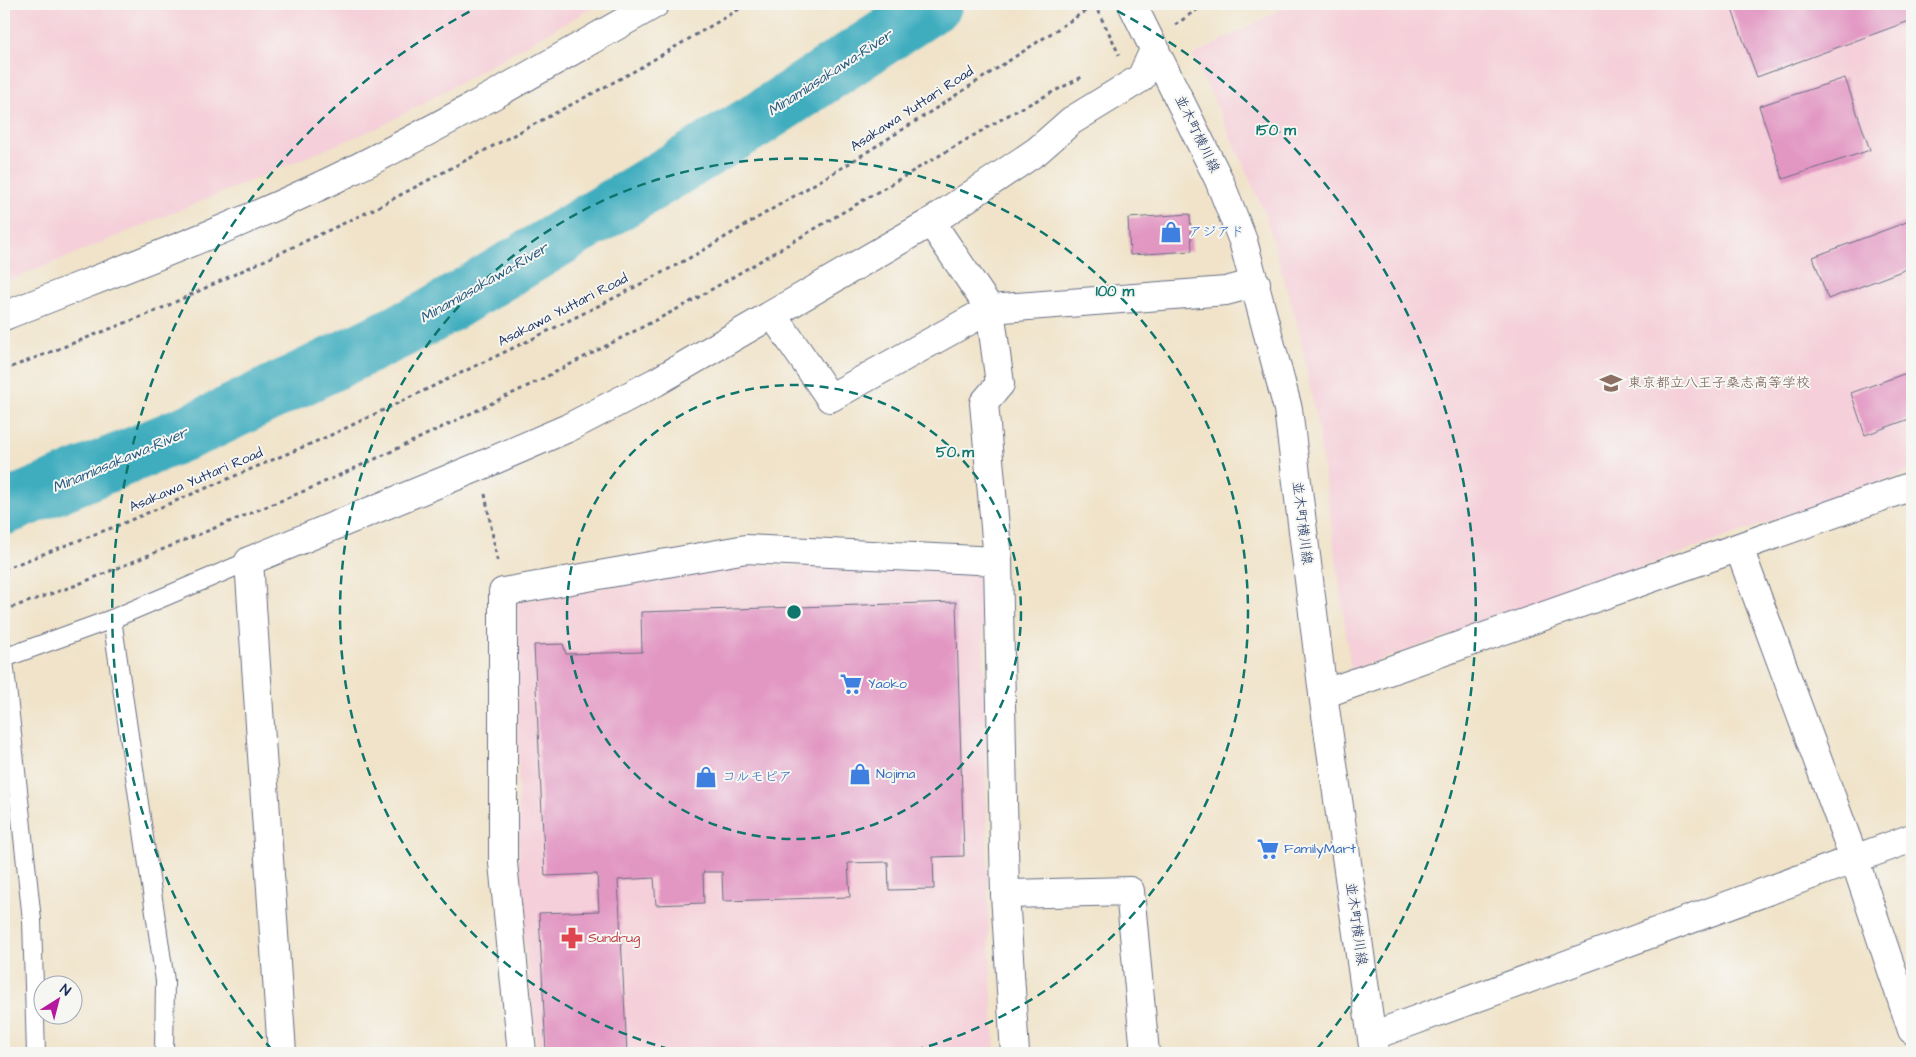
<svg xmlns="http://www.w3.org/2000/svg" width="1916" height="1057" font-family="'Architects Daughter','Klee One',sans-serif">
<rect width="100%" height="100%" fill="#f6f6f2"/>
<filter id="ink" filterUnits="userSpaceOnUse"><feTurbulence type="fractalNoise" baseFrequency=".02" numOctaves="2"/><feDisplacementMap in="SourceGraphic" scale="10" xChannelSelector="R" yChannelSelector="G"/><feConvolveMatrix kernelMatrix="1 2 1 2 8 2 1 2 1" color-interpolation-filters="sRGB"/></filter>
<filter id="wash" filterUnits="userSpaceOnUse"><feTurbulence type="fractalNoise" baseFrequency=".0096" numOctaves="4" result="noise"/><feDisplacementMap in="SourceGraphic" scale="20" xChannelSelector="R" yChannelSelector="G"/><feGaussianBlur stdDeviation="1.12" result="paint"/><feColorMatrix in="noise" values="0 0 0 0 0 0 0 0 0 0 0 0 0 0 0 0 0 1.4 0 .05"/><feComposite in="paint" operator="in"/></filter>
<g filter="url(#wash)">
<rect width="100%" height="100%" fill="#f0e3c9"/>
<g fill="#f5cfd9">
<path d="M4 4H599L384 125 4 283Z"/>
<path d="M1291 4H1912V471L1351 670 1319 435 1299 331 1265 214 1217 106 1192 56Z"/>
<path d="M746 565 982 571 989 937 995 1053H538L519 897 517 602Z"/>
</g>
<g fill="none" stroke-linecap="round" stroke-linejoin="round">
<path stroke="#40adbf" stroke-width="55" d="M4 508 207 424 429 317 754 122 935 4"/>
</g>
<g id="blocks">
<g fill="#e297c3">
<path d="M1730 4H1912V20L1757 77Z"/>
<path d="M1845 78 1870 150 1783 179 1759 106Z"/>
<path d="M1190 214 1192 251 1130 255 1128 218Z"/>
<path d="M1912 220V267L1828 299 1813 257Z"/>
<path d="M1912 371V418L1865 435 1851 393Z"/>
<path d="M956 602 964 856 933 857 934 889 889 890 888 862 848 863 850 897 723 901 722 872H703L704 903 656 905 654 878 618 880 627 1053H546L539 913 599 911 597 874 545 876 534 645 563 644 566 654 642 652 641 612Z"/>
</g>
</g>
</g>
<g filter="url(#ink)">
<use href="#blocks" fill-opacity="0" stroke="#666e83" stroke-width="1"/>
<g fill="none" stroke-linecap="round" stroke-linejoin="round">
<g stroke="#666e83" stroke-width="20">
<g id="service">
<path d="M112 619 165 981 164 1053"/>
<path d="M4 658 112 619 249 561"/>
<path d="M4 660 32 920 36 1053"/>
</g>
</g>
<g stroke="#666e83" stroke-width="30">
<g id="minor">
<path d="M931 222 990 309 1000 384 984 403 998 561"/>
<path d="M773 315 830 398 990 309 1226 291 1256 283"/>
<path d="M1739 548 1854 858 1912 1030"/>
<path d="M1323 694 1912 486"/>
<path d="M1005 894 1130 891 1145 1053"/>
<path d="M1372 1036 1912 838"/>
<path d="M282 1053 249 561 478 467 568 428 656 382 931 222 1037 151 1071 121 1141 78 1155 48"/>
<path d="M522 1053 503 863V592L746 549 998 561 1005 894 1015 1053"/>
</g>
</g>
<g stroke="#666e83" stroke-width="30">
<g id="tertiary">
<path d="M1132 4 1219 180 1243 241 1288 409 1323 694 1374 1053"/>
<path d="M4 316C117 271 233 229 343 175 450 122 552 62 655 4"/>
</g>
</g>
<g stroke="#666e83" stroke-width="3" stroke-dasharray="4 4" stroke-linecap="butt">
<path d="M1175 25 1205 4"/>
<path d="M1112 39 1119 55"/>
<path d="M4 370 156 311 370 211 631 73 748 4"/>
<path d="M485 494 498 564"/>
<path d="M4 569 119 525 329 436 534 338 620 295 695 255 848 164 927 114 1096 4"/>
<path d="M4 610 74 586 309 489 386 454 536 382 685 305 1012 113 1084 76"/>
</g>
<use href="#service" stroke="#fff" stroke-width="18"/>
<use href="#minor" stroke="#fff" stroke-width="28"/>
<use href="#tertiary" stroke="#fff" stroke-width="28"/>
<path stroke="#666e83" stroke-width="3" stroke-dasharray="4 4" stroke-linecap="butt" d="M1094 4 1112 39"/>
</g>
</g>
<g fill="none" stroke="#0f766e" stroke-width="2.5" stroke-dasharray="9 6">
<circle cx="794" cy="612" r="227"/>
<path d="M684 1053A454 454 0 1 1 904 1053"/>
<path d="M272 1050A682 682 0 0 1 484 4M1104 4A682 682 0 0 1 1316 1050"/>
</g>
<defs>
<g id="shop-bare" transform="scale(1.725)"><path d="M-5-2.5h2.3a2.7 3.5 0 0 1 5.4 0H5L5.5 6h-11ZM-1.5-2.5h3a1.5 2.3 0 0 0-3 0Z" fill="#3f7fe0" stroke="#f6f6f2" stroke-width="2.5" paint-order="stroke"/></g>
<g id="school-bare" transform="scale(1.725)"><path d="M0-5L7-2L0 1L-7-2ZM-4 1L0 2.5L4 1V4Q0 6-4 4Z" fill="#8d6e63" stroke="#f6f6f2" stroke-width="2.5" paint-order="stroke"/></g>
<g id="supermarket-bare" transform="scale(1.725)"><path d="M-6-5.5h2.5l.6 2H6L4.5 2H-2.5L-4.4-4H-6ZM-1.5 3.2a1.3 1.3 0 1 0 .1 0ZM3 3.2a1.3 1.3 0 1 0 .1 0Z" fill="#3f7fe0" stroke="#f6f6f2" stroke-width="2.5" paint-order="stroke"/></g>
<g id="pharmacy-bare" transform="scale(1.725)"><path d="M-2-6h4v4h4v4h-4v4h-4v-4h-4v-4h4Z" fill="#e0444e" stroke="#f6f6f2" stroke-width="2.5" paint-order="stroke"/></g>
</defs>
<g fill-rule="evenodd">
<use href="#shop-bare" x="1171" y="232"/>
<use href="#school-bare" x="1611" y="383"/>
<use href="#supermarket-bare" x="851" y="684"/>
<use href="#shop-bare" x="860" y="774"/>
<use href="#shop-bare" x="706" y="777"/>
<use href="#supermarket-bare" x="1268" y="849"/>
<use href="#pharmacy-bare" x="572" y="938"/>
</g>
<g text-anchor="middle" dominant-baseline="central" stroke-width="4" stroke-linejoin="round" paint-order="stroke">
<g font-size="14" fill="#1b2f5e" stroke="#f6f6f2">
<text transform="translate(912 109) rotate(-33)">Asakawa Yuttari Road</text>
<text transform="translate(1197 134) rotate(64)">並木町横川線</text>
<text transform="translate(563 310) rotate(-27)">Asakawa Yuttari Road</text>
<text transform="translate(196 480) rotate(-23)">Asakawa Yuttari Road</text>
<text transform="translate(1302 523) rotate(83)">並木町横川線</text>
<text transform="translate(1356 924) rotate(82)">並木町横川線</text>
</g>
<g font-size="14" fill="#366cbe" stroke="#f6f6f2" text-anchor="start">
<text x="1188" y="232">アジアド</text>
<text x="868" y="684">Yaoko</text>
<text x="876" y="774">Nojima</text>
<text x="722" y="777">コルモピア</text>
<text x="1284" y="849">FamilyMart</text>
</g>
<g font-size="14" fill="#785e54" stroke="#f6f6f2" text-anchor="start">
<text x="1628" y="383">東京都立八王子桑志高等学校</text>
</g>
<g font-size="14" fill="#be3a42" stroke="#f6f6f2" text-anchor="start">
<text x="588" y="938">Sundrug</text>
</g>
<g font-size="15" font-style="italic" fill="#285b80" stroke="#f6f6f2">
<text transform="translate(830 73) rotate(-33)">Minamiasakawa-River</text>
<text transform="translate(484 283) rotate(-30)">Minamiasakawa-River</text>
<text transform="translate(120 460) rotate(-23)">Minamiasakawa-River</text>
</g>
</g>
<circle cx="794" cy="612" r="8" fill="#0f766e" stroke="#f6f6f2" stroke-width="2.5"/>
<g font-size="15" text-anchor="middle" font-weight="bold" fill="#0f766e" stroke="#f6f6f2" stroke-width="4" stroke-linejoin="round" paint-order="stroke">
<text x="1276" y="135">150 m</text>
<text x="1115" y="296">100 m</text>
<text x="955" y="457">50 m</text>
</g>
<rect width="1916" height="1057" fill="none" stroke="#f6f6f2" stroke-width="20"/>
<g transform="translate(58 1000) rotate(36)"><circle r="24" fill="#f6f6f2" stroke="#9ea6b7"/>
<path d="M0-4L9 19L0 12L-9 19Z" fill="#b5179e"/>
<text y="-8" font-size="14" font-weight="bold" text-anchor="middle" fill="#1b2f5e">N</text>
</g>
</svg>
